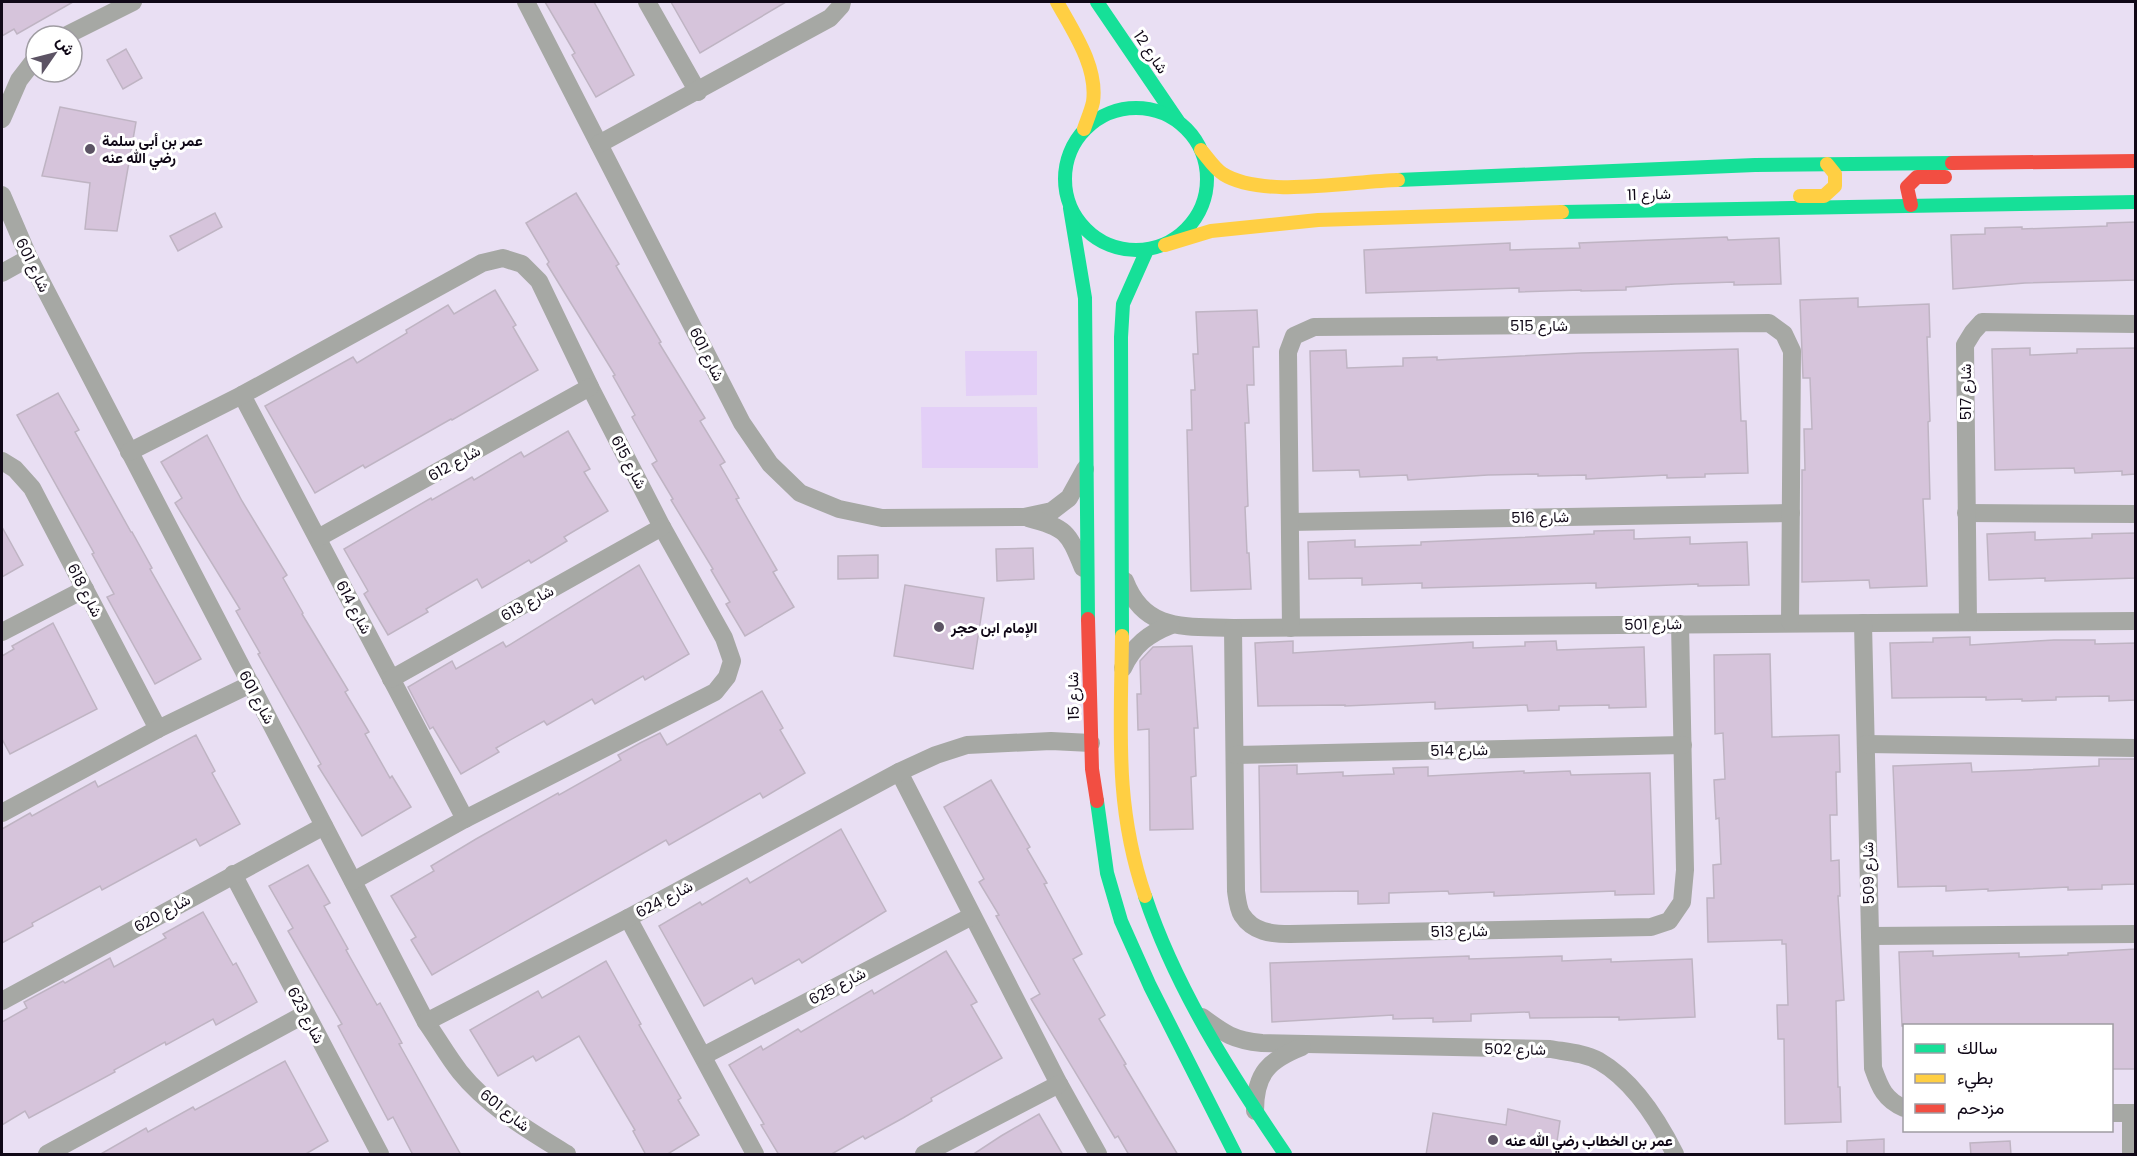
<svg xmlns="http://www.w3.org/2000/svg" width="2137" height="1156" font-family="Poppins,Vazirmatn,sans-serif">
<rect width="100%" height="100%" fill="#e9dff3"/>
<g fill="#e3cff7">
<path d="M965 351H1037V395L966 396Z"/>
<path d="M921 407H1037L1038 468H922Z"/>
</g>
<g fill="#d6c4db" stroke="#bfb4c3" stroke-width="1.5">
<path d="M2 2H73L17 34 14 29 2 36Z"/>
<path d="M545 2H594L634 75 596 97 572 55 575 53Z"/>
<path d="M671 2H786L700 53Z"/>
<path d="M126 49 142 78 123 89 107 60Z"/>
<path d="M60 107 136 122 117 231 85 229 90 183 42 176Z"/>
<path d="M576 193 619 264 616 266 661 342 659 343 705 418 700 421 725 462 720 465 739 498 736 499 777 570 773 572 794 607 745 636 726 604 730 602 711 570 713 569 671 500 673 499 652 464 657 461 632 417 635 415 613 376 615 375 547 264 549 262 526 223Z"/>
<path d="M215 213 222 227 178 251 170 236Z"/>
<path d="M2136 222V280L2025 283 1953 289 1951 235 1985 234V228L2022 227V229L2107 226V223Z"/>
<path d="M1727 237 1728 240 1779 238 1781 284 1734 285V282L1675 284 1626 287V290L1581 291V290L1519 292V288L1366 293 1364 250 1510 243V250L1580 248 1579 243Z"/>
<path d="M495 290 516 325 513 327 538 370 452 420 451 419 365 468 363 465 315 493 265 406 353 357 357 363 407 333 406 330 448 305 454 314Z"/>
<path d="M1858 298V307L1929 304 1930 337H1927L1930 421 1928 422 1930 499H1923L1927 586 1870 588 1869 580 1802 582V470H1805L1804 429H1812L1810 378H1803L1800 300Z"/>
<path d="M1257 310 1259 347H1253L1254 385H1247L1249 423H1245L1248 506 1245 507 1247 553H1249L1251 589 1191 591 1187 430H1192L1191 390H1195L1193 354H1198L1196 312Z"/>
<path d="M2030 348V355L2077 353V349L2136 348V474L2122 475V471L2075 473 2074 468 1995 470 1992 349Z"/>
<path d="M1738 349 1741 421H1746L1748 473 1705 474V477L1667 478V475L1586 479V475L1538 476V474L1488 475 1408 480 1407 475 1360 477 1359 470 1313 471 1310 351 1346 350 1347 368 1403 366V358L1437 357V360L1581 353Z"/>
<path d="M58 393 79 430 75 432 131 532H132L152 568 150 569 201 659 155 684 107 597 114 594 92 554 94 553 17 415Z"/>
<path d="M568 431 590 469 584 472 608 511 564 537 567 541 531 563 529 560 482 588 477 579 426 609 428 612 388 635 364 594 368 591 344 549 431 498 432 500 472 477 474 480 521 452 524 457Z"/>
<path d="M207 435 242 501 287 575 283 578 303 613 302 614 348 690 345 692 369 732 365 734 390 778 392 776 411 807 362 836 318 766 321 764 258 654 260 653 236 611 240 609 175 503 182 498 161 462Z"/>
<path d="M2 527 23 565 2 577Z"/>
<path d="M1634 530V539L1690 537V544L1747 542 1749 585 1698 586V584L1596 588V583L1422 588V583L1362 585V578L1309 579 1308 542 1355 540V547L1421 545V542L1594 534V531Z"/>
<path d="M2035 532V540L2092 538V534L2136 533V578L2045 581V578L1989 580 1987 534Z"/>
<path d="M1033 548 1034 579 997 581 996 549Z"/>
<path d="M878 555V578L838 579V556Z"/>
<path d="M639 565 689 654 645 680 643 676 595 704 592 699 547 725 544 721 496 748 499 752 461 774 433 727 430 729 408 687 452 661 456 669 503 642 506 647Z"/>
<path d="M905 585 984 598 973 669 894 656Z"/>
<path d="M53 623 97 709 10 754 2 739V656L14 649 12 646Z"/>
<path d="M1970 637V645L2054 640H2095V644L2136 643V700L2109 701V696L2056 697V700L2022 701V699L1986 700V697L1892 698 1890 643 1933 642V638Z"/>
<path d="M1293 641V653L1473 642V648L1525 646V642L1556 641 1557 650 1644 647 1646 707 1609 708V705L1559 706V710L1528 711 1527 705 1435 709V702L1345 706V705L1258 706 1255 643Z"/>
<path d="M1192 646 1198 728H1194L1196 776 1191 777 1193 829 1150 830 1149 729 1138 730 1137 694H1141L1140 661 1153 647Z"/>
<path d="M1770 654 1772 737 1839 735 1840 772H1836L1837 815H1830L1831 861 1839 860 1840 896H1838L1844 1000 1836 1001 1838 1087H1840L1841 1122 1785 1124 1784 1039H1778L1777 1005H1788L1786 944H1782V940L1708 942 1707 898H1714L1713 865 1721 864 1719 818 1716 819 1714 780 1725 779 1723 733 1715 734 1714 655Z"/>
<path d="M762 691 783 728 780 730 805 773 763 798 760 793 669 845 666 840 432 975 411 940 416 937 391 896 434 871 431 866 476 839 558 793 559 795 621 760 618 755 640 743 660 733 667 745Z"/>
<path d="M196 735 215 771 212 773 240 824 200 846 196 839 102 890 100 886 32 923 33 926 2 943V829L30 813 32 816 95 781 98 787Z"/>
<path d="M2099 759H2135L2136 884 2102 885V889L2068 890V887L1988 891V889L1946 891V886L1898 887 1893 766 1971 763 1972 772 2025 770 2099 766Z"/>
<path d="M1297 765V774L1343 772V776L1394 774 1393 768 1428 767V776L1524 771V773L1570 771 1571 775 1650 773 1654 894 1615 895V891L1494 896V892L1449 894 1448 891 1389 893V903L1358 904V891L1261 892 1259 766Z"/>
<path d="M991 780 1030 847 1027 849 1047 883 1044 884 1082 954 1073 959 1105 1015 1099 1019 1126 1064 1124 1065 1178 1155H1129L1118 1136 1115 1138 1031 999 1040 994 996 916 999 915 979 882 984 879 944 807Z"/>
<path d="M841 829 886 911 802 963 799 959 755 984 752 978 704 1006 659 926 700 902 702 905 747 878 750 883Z"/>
<path d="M308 865 330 903 324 906 348 949 346 950 377 1005 380 1003 402 1043 399 1044 461 1155H413L393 1117 388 1120 338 1026 342 1024 288 931 293 928 269 886Z"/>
<path d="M203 912 233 965 236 963 257 1002 216 1025 213 1019 166 1045 165 1042 114 1070 115 1072 29 1118 25 1111 2 1125V1022L27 1008 24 1002 63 981 65 983 110 958 114 967 166 938 163 934Z"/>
<path d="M2136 949V1069H2112V1026H1902L1899 952 1933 951V956L2019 953V957L2068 955V953Z"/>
<path d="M946 951 977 1002 971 1005 1002 1058 931 1098 932 1101 903 1118 865 1139 863 1136 830 1155H779L761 1125 764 1124 729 1065 761 1046 763 1050 798 1029 801 1032 872 990 874 994Z"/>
<path d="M1469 956V959L1562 956V961L1611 959V962L1692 959 1695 1017 1619 1020V1017L1530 1018 1529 1012 1471 1014V1021L1433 1022V1018L1393 1019V1015L1272 1022 1270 963Z"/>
<path d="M606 961 641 1024 639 1025 681 1098 678 1100 699 1135 666 1155H646L633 1131 635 1130 579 1036 536 1061 533 1056 498 1076 470 1030 538 991 542 998Z"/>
<path d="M285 1061 328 1141 304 1155H99L146 1128 148 1132 193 1107 195 1110Z"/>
<path d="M1508 1109 1560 1121 1555 1155H1426L1433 1113 1506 1125Z"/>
<path d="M1039 1114 1063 1155H972L1001 1136Z"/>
<path d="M1884 1139V1155H1847V1141Z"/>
<path d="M2010 1141 2011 1155H1971L1970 1143Z"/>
</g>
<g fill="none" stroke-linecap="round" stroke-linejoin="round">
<g stroke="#a6a8a4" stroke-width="18">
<path d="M526 2 742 423 770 464 800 493 839 509 882 518 1024 517 1052 511 1069 498 1085 469"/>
<path d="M647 2 698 92"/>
<path d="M65 36 133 2"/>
<path d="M2 119 19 80 36 58"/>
<path d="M599 144 830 18 841 6 842 2"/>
<path d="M2 195 29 258 426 1022C438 1039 448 1057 460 1072 488 1107 530 1131 567 1154"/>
<path d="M2 273 29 258"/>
<path d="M242 395 465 819"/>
<path d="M129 452 242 395 482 263 503 258 522 264 539 281 590 387 662 527 724 638 732 661 727 677 715 692 465 819 353 881"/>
<path d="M2 461 15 469 32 488 158 729"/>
<path d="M1966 513 2136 514"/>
<path d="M1028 518C1067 528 1068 532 1083 568"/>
<path d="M1290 522 1791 513"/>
<path d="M318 538 590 387"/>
<path d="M1125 581C1145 633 1187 626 1233 628L2136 621"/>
<path d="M1968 622 1965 345 1973 332 1982 322 2136 324"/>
<path d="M1863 623 1873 1068C1880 1088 1885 1100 1904 1108"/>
<path d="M1233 628 1236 891C1237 898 1238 909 1242 915 1253 932 1271 934 1290 934L1651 927 1669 921 1682 902 1685 870 1680 624"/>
<path d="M1291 628 1288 352 1294 336 1314 327 1769 323 1784 334 1792 351 1790 622"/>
<path d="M2 632 85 589"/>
<path d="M1123 668C1134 645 1148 634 1171 625"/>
<path d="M391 679 662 527"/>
<path d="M1866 744 2136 748"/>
<path d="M1235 755 1683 745"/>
<path d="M899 772 1059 1084 1098 1154"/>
<path d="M2 813 158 729 251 684"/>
<path d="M233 874 380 1154"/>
<path d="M628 918 755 1154"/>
<path d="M1870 936 2136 934"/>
<path d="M2 1001 324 826"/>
<path d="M1202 1017C1225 1034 1233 1040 1262 1043L1550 1049C1567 1052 1584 1053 1599 1061 1634 1081 1658 1120 1675 1154"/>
<path d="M426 1022 628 918 899 772 936 755 967 745 1051 741 1091 743"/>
<path d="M703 1056 972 916"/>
<path d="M1255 1111C1255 1073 1269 1060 1302 1047"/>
<path d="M2112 1113H2136"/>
<path d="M2131 1113V1154"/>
<path d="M47 1154 305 1014"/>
<path d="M924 1154 1059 1084"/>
</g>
<g stroke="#16e098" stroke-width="14">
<path d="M1097 2 1178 121"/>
<circle cx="1136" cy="179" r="71"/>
<path d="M1398 180 1755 165 1952 163"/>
<path d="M1070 208 1085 298 1088 619"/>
<path d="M1562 212 2136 202"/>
<path d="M1122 636 1121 337 1123 304 1147 250"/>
<path d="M1097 801 1107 873 1121 921 1150 986 1235 1154"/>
<path d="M1145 896C1176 989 1230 1073 1285 1154"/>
</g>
<g stroke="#ffcf43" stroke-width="14">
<path d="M1057 2C1073 31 1098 67 1093 102 1091 111 1087 120 1084 129"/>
<path d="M1201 150C1208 158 1214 168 1223 174 1263 199 1351 181 1398 180"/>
<path d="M1800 196H1824L1835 186V174L1827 164"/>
<path d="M1165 245 1211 231 1318 220 1562 212"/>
<path d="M1122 636C1121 729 1114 806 1145 896"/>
</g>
<g stroke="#f24e42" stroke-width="14">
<path d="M1952 163 2136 161"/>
<path d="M1911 205 1907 187 1917 177H1945"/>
<path d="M1088 619 1092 769 1097 801"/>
</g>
</g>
<g fill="#5c5364" stroke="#fff" stroke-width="2">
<circle cx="90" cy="149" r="6"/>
<circle cx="939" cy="627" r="6"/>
<circle cx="1493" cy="1140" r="6"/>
</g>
<g text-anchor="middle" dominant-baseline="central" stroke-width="6" stroke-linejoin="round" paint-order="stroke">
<g font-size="15" fill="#100817" stroke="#fff">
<text transform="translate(1151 52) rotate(56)">شارع 12</text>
<text transform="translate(1649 194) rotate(-2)">شارع 11</text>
<text transform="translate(33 265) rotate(64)">شارع 601</text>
<text x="1539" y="325">شارع 515</text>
<text transform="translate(707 354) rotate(63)">شارع 601</text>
<text transform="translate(1965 392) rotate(-90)">شارع 517</text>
<text transform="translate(629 462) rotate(62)">شارع 615</text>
<text transform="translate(454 463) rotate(-29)">شارع 612</text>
<text transform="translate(1540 517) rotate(-1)">شارع 516</text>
<text transform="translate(85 590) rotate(63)">شارع 618</text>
<text transform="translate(527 603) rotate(-29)">شارع 613</text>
<text transform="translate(354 607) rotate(62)">شارع 614</text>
<text transform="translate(1653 624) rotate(-1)">شارع 501</text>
<text transform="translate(1073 696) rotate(-91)">شارع 15</text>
<text transform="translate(257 697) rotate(62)">شارع 601</text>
<text transform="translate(1459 750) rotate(-1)">شارع 514</text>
<text transform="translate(1868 873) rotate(-91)">شارع 509</text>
<text transform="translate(664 899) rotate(-28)">شارع 624</text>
<text transform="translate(162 913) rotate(-29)">شارع 620</text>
<text transform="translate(1459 931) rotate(-1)">شارع 513</text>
<text transform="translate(837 986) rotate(-28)">شارع 625</text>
<text transform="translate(306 1015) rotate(62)">شارع 623</text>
<text transform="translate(1515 1049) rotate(1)">شارع 502</text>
<text transform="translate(505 1110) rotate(38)">شارع 601</text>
</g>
<g font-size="15" font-weight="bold" fill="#100817" stroke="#fff" text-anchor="start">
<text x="102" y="140">عمر بن أبي سلمة<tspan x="102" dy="17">رضي الله عنه</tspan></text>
<text x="951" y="627">الإمام ابن حجر</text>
<text x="1505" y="1140">عمر بن الخطاب رضي الله عنه</text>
</g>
</g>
<rect width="2137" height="1156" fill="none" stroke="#100817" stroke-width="6"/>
<rect x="1903" y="1024" width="210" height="108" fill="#ffffff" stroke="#9f9ca2" stroke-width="1.5"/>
<rect x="1915" y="1044" width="30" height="9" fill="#16e098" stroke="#9f9ca2" stroke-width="1.5"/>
<text x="1957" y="1054" font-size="18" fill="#100817">سالك</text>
<rect x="1915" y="1074" width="30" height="9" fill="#ffcf43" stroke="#9f9ca2" stroke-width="1.5"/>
<text x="1957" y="1084" font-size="18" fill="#100817">بطيء</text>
<rect x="1915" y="1104" width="30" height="9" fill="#f24e42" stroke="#9f9ca2" stroke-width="1.5"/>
<text x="1957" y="1114" font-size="18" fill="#100817">مزدحم</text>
<g transform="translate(54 54) rotate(55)"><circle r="28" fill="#ffffff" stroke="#9f9ca2" stroke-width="1.5"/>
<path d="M0-4.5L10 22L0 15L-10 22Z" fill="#5c5364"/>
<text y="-9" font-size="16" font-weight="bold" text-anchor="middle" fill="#100817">ش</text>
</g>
</svg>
